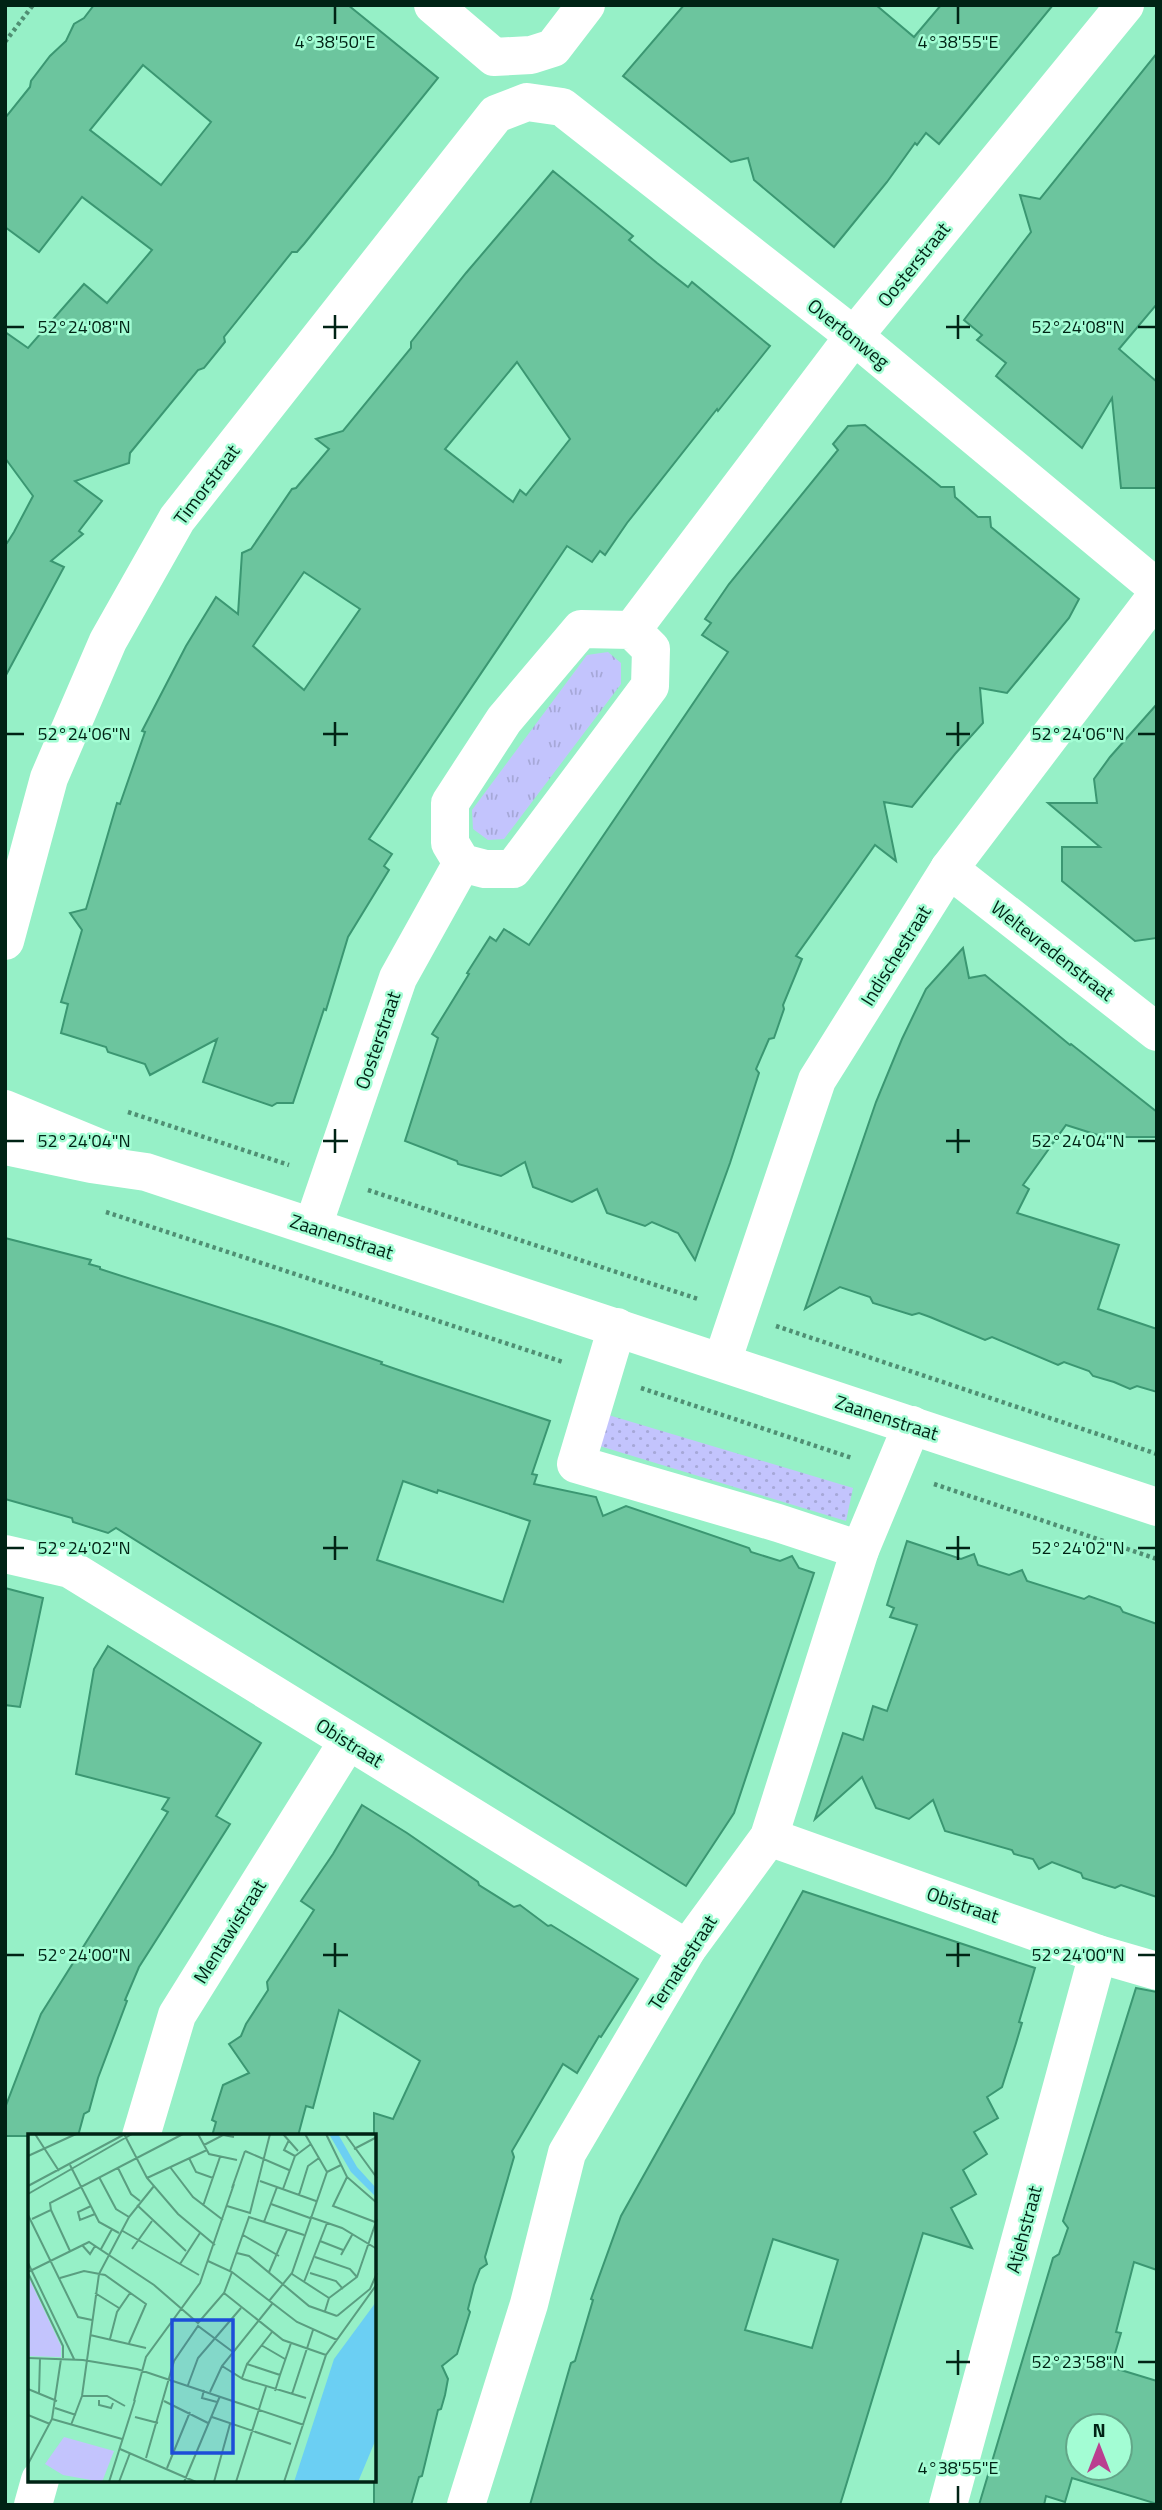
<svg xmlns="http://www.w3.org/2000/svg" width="1162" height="2510" font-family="'Titillium Web',sans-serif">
<defs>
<pattern id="grass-dots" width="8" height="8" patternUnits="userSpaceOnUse" patternTransform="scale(1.75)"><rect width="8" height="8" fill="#c3c4fd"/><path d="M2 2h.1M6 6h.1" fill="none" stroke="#a6a8d8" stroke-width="1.8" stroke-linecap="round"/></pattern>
<pattern id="park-tufts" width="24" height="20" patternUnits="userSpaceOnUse" patternTransform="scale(1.75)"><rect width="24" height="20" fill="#c3c4fd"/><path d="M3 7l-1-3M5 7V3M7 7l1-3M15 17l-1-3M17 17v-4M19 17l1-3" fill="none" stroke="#a6a8d8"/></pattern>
</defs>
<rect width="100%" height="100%" fill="#96f0c7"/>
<path fill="url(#grass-dots)" d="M605 1414 853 1488 846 1521 593 1444Z"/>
<path fill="url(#park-tufts)" d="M608 652 621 663V684L504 839 488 840 473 829 472 810 587 655Z"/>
<g fill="#6cc59e" stroke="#3b9772" stroke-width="2" fill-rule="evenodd">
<path d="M94 5H348L438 78 304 244 297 252H292L224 337 225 342 204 368 198 370 130 453 129 463 75 481 102 501 79 531 83 534 51 561 64 567 5 677V542L7 543 14 532 33 496 5 458V332L28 348 84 284 107 303 152 250 82 197 39 252 5 227V118L30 87 31 81 50 56 66 41 74 24 84 18ZM143 65 211 122 161 185 90 130Z"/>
<path d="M684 5H876L914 37 941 5H1053L939 144 926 133 917 145 915 143 887 182 834 247 754 180 748 158 731 162 623 76Z"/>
<path d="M1157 53V304L1119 349 1157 382V488H1121L1112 398 1082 448 996 376 1006 363 977 340 982 335 964 320 1031 232 1020 195 1040 199Z"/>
<path d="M553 171 633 236 629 240 657 263 688 287 692 282 770 346 718 411 717 409 627 523 605 555 600 551 592 562 567 546 369 839 392 854 384 866 389 870 348 937 326 1010 324 1009 293 1103H277L272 1106 203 1082 217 1039 150 1075 145 1064 108 1052 106 1047 61 1033 68 1004 61 1002 82 930 70 913 86 909 117 803 120 804 145 732 142 731 186 646 216 597 238 614 242 553 251 549 292 489 296 488 329 449 316 439 343 431 411 348V342L466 273ZM517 362 570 439 526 495 520 490 513 502 445 449ZM304 572 360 609 304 690 253 646Z"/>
<path d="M865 425 941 487H954L955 497 978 517H990L991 527 1079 599 1069 618 1007 693 980 688 983 723 955 754 912 807 884 802 896 861 875 845 796 956 802 959 783 1005 784 1009 774 1038 769 1039 756 1069 759 1073 730 1163 695 1260 678 1233 652 1222 645 1226 607 1213 597 1189 572 1202 533 1187 525 1162 501 1176 458 1164 457 1161 405 1141 438 1038 432 1034 469 974 467 973 490 937 496 941 504 929 529 945 728 652 702 635 711 623 705 619 729 584 838 450 833 444 848 426Z"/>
<path d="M1157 704V938L1135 941 1062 881V847H1100L1048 803H1097L1094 779 1110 757Z"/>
<path d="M963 948 969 978 985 975 1070 1045 1071 1044 1157 1112V1137H1104L1066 1125 1023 1185 1029 1189 1017 1213 1119 1245 1098 1309 1157 1329V1392L1137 1386 1130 1389 1114 1382 1093 1376 1089 1371 1064 1362 1058 1365 992 1337 985 1340 930 1317 919 1313 912 1315 873 1303 870 1297 840 1287 805 1309 876 1102 902 1039 926 989Z"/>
<path d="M5 1238 91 1260 89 1264 100 1267V1269L280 1327 382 1362 381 1364 419 1377 550 1421 532 1474 537 1475 534 1484 596 1497 603 1516 626 1506 749 1548 751 1552 780 1561 792 1556 799 1568 814 1573 734 1813 686 1886 116 1528 108 1533 73 1522 72 1518 5 1499ZM403 1481 437 1493 438 1490 530 1521 503 1602 377 1560Z"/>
<path d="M907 1541 961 1559 974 1554 978 1565 1009 1575 1022 1570 1027 1581 1084 1599 1089 1596 1120 1607 1123 1612 1157 1624V1897L1121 1885 1115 1888 1083 1878 1081 1873 1052 1862 1039 1869 1033 1859 1014 1854 1012 1850 945 1831 933 1800 909 1819 876 1808 862 1777 815 1819 843 1733 863 1740 873 1706 887 1711 917 1625 890 1617 894 1608 887 1605Z"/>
<path d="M5 1588 43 1598 20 1707 5 1705Z"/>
<path d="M108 1646 261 1743 216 1816 230 1824 139 1967 125 2000 127 2001 98 2078 89 2111 84 2114 78 2136H5V2108L41 2014 168 1812 162 1809 169 1798 76 1774 94 1669Z"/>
<path d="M362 1805 407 1833 478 1882 479 1885 514 1907 520 1905 548 1926 551 1925 638 1979 601 2037 599 2036 577 2073 563 2064 512 2151 514 2157 485 2257 487 2264 480 2269 474 2285 468 2309 470 2312 457 2354 442 2366 448 2379 445 2395 441 2409 438 2410 422 2476 419 2477 411 2505H374V2113L393 2119 420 2061 339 2010 313 2108 306 2106 298 2136H212L216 2122 212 2120 223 2085 249 2073 229 2044 241 2036 246 2024 268 1990 267 1982 314 1910 301 1901 333 1854Z"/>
<path d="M803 1891 1035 1968 1019 2022 1022 2023 1016 2043 1002 2087 987 2097 998 2118 974 2132 987 2154 963 2170 976 2194 951 2208 972 2248 923 2233 840 2505H530L571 2363 575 2361 593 2300 591 2299 621 2216ZM773 2239 838 2260 812 2348 745 2330Z"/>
<path d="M1136 1988 1157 1992V2270L1134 2262 1116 2332 1121 2333 1111 2367 1157 2381V2504L1072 2478 1065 2502 1046 2496 1044 2505H979L1053 2258 1059 2254 1068 2228 1063 2221ZM1078 2426H1120V2468H1078Z"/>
</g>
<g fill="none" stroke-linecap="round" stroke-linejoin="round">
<g stroke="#4f8f73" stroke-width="4.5" stroke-dasharray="3.5 3.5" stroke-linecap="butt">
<path d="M5 42 33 5"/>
<path d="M128 1112 289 1165"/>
<path d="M368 1190 698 1299"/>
<path d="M106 1212 563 1362"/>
<path d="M776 1326 1157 1454"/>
<path d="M641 1388 852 1458"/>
<path d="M934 1484 1157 1559"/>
</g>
<g stroke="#fff" stroke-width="38">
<path d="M433 5 494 57 531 55 553 48 586 5"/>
<path d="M581 629 632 630 651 649 650 686 513 869H485L462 863 450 843V803L504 720Z"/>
<path d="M632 630 854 336 1125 5"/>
<path d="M949 869 1157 1032"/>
<path d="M5 941 49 778 108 641 177 519 496 114 527 102 562 107 854 336 1157 588"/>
<path d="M313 1226 398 978 462 863"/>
<path d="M617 1327 576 1464 778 1523 860 1550"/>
<path d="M722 1362 817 1080 949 869 1157 595"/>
<path d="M5 1554 70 1569 687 1949"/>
<path d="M769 1837 1098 1954 1157 1971"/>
<path d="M141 2136 177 2015 348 1741"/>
<path d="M33 2505 40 2480"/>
<path d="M466 2505 529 2304 567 2153 687 1949 769 1837 860 1550 912 1425"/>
<path d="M948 2505 1098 1954"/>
</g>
<g stroke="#fff" stroke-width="38">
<path d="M5 1109 107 1151"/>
<path d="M5 1146 91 1164 146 1172 1157 1507"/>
</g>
</g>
<path fill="none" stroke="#002315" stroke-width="2.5" d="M335 7V24M958 7V24M335 315V339M958 315V339M7 327H24M323 327H348M946 327H970M1138 327H1155M335 722V746M958 722V746M7 734H24M323 734H348M946 734H970M1138 734H1155M335 1129V1153M958 1129V1153M7 1141H24M323 1141H348M946 1141H970M1138 1141H1155M335 1536V1560M958 1536V1560M7 1548H24M323 1548H348M946 1548H970M1138 1548H1155M335 1943V1967M958 1943V1967M7 1955H24M323 1955H348M946 1955H970M1138 1955H1155M958 2350V2375M946 2362H970M1138 2362H1155M958 2486V2503"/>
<g text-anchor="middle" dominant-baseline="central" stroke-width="5" stroke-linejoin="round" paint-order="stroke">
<g font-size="19" fill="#002315" stroke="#a3fdd4">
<text transform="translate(913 264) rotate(-51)">Oosterstraat</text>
<text transform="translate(849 333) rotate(39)">Overtonweg</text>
<text transform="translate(206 484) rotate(-53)">Timorstraat</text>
<text transform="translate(1053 950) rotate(38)">Weltevredenstraat</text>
<text transform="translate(895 955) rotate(-58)">Indischestraat</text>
<text transform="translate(377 1040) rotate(-71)">Oosterstraat</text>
<text transform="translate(342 1236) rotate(18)">Zaanenstraat</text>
<text transform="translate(887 1417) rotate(18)">Zaanenstraat</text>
<text transform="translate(350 1742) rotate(32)">Obistraat</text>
<text transform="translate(963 1904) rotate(19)">Obistraat</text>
<text transform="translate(229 1931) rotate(-58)">Mentawistraat</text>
<text transform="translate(682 1962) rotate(-57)">Ternatestraat</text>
<text transform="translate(1023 2229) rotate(-75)">Atjehstraat</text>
</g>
</g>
<g transform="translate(28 2134)">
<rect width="348" height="348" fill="#96f0c7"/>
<path d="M36 303 86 317 74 348 35 341 17 330Z" fill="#c3c4fd"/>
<path d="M0 142 33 212V223L0 222Z" fill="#c3c4fd"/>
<path d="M301 0H310L329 33 348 54V63L323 38ZM348 168V305L330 348H266L306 225Z" fill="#6bcff3"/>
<path fill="none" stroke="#5a9e80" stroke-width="2" d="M7 0 31 37M96 0 119 44 150 80 187 111M170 0 181 20 209 26M255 0 270 17M277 0 299 38M298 0 319 43 349 69M317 0 349 44M261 6 256 16 267 22M176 11 195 1 206 3M326 15 349 3M217 17 261 36M0 22 48 0M161 24 168 38 185 44M42 31 71 88 91 99M142 33 165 63 195 86M90 34 103 60 112 67M71 43 88 75 101 83M319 43 305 72 347 88M119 44 179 16M232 47 288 67M0 52 97 0M204 54 217 17M255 55 267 22 283 10M0 60 104 0M271 61 280 32 291 24M243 70 282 84M109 71 158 117M63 72 50 78 52 86 67 80M175 72 192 23M199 72 222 79 242 0M23 76 42 117M0 81 50 183 64 186M282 83 314 94 349 115M4 85 23 76 22 69 155 0M236 88 249 53M93 96 171 141M215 101 251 122M292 107 315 116M54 111 62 120 67 112M73 115 84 95M104 115 124 87M209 119 221 122 281 172 309 182M313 121 324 101M287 123 322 135 329 143M180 127 204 138 269 188 309 206M0 129 46 225M152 130 172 99M202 137 221 83 276 101M0 138 61 108 126 151 170 189 196 159 204 138M241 138 259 96M0 139 35 212V224M282 139 308 147 315 155M264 140 301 164M32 144 56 137 77 141 118 170 101 209M276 148 299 89M67 159 91 174M196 159 255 206 298 221M241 167 264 139 299 38 313 31M297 177 301 164 329 143 349 85M309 182 342 155 349 139M62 201 118 214M82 205 89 178 102 159M233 211 257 225M0 224 55 226 109 235 276 291M219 230 244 198M194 232 215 245 278 264M252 241 263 209M214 244 219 230 252 241 247 257M160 251 170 224 213 174M0 255 29 267M176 256 174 264 189 268M182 258 194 232 244 170M11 260 12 224M264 260 285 196M54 262H79L97 272M71 266V271L83 274 85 269M106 267 118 223 172 149 206 50M136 267 180 289M27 274 48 281M0 281 22 290M107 283 130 289M184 283 263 310M24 285 94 305M43 291 54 262 71 140 101 83 126 52M92 315 168 348M118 324 146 227 170 192 205 218M0 330 24 285 33 225M139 334 162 278M81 348 107 266M91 348 102 319M156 348 192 262M186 348 202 290M208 348 238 253M256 348 298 221 349 150"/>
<path fill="#1d4ed8" fill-opacity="0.15" stroke="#1d4ed8" stroke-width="3.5" d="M144 186H205V319H144Z"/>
<rect width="348" height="348" fill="none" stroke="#002315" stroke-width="3.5"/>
</g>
<g font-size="18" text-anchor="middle" fill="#002315" stroke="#a3fdd4" stroke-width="5" stroke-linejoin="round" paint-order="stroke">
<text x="335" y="48">4°38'50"E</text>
<text x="958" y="48">4°38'55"E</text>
<text x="84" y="333">52°24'08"N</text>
<text x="1078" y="333">52°24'08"N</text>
<text x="84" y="740">52°24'06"N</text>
<text x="1078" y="740">52°24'06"N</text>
<text x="84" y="1147">52°24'04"N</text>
<text x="1078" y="1147">52°24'04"N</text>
<text x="84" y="1554">52°24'02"N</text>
<text x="1078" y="1554">52°24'02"N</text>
<text x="84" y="1961">52°24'00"N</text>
<text x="1078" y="1961">52°24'00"N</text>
<text x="1078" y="2368">52°23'58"N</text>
<text x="958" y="2474">4°38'55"E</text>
</g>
<rect width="1162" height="2510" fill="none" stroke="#002315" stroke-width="14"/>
<g transform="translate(1099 2447)"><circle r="33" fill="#a3fdd4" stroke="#62a688" stroke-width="2"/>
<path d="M0-5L12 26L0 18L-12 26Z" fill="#ba3f90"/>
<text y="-10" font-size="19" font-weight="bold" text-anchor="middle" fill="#002315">N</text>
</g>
</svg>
